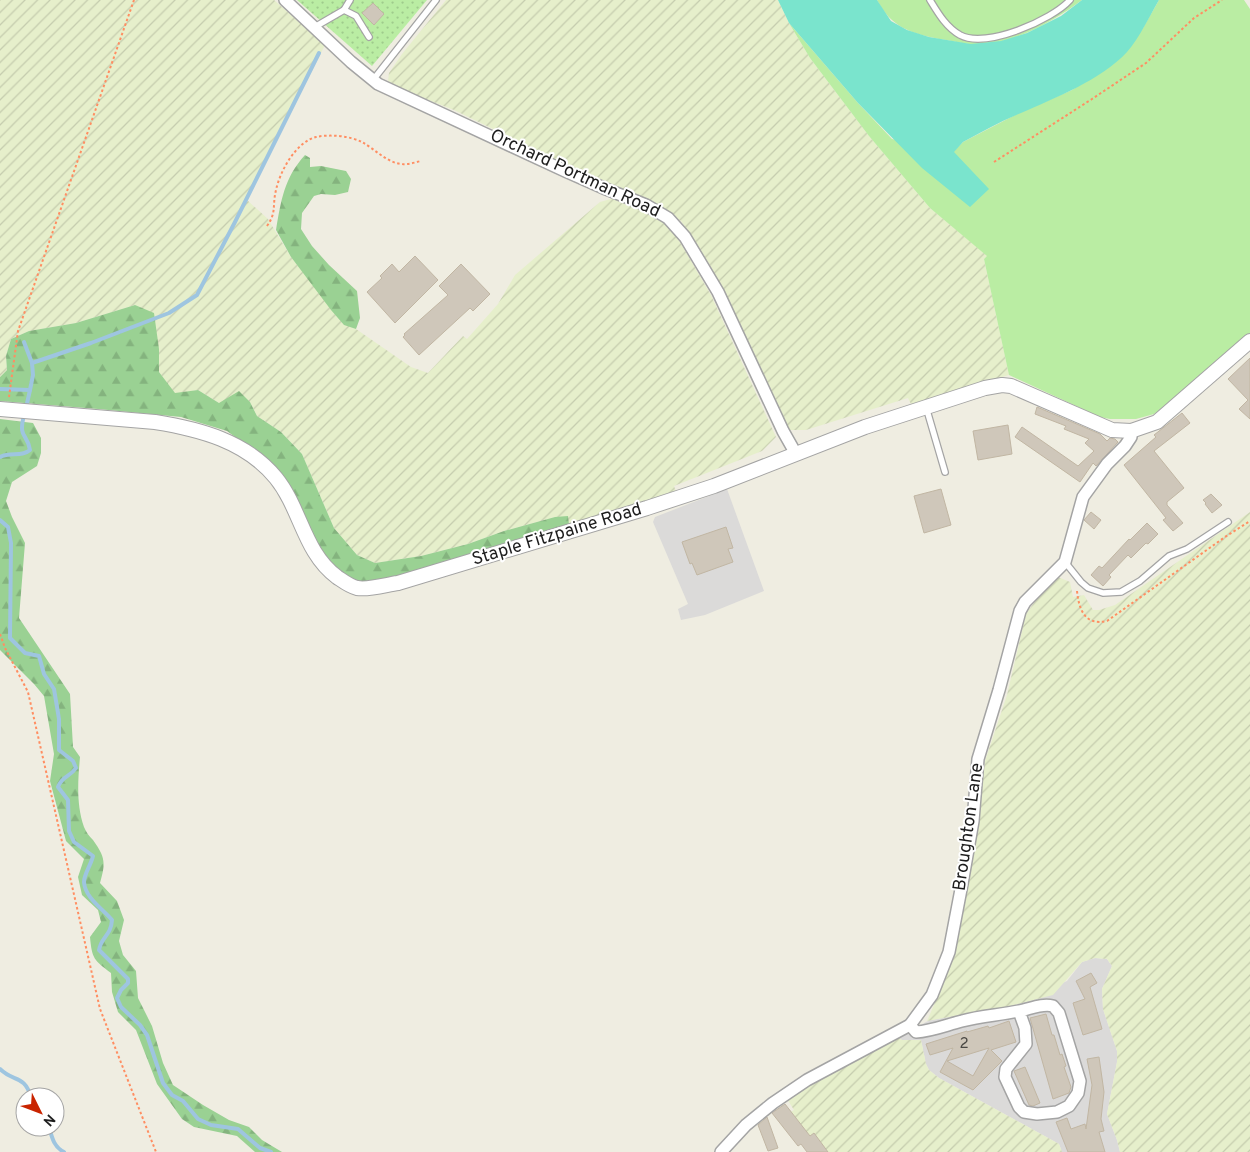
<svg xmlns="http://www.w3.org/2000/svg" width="1250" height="1152" font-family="Overpass,sans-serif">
<defs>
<pattern id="farmland-furrows" width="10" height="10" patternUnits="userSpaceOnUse" patternTransform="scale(1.25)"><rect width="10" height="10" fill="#e6efcb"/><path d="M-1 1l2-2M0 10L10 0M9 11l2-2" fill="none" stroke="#c5ccae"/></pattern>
<pattern id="forest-firs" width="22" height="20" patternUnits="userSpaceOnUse" patternTransform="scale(1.25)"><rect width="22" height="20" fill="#9ad193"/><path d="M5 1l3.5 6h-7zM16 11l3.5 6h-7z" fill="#84b37e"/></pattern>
<pattern id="garden-dots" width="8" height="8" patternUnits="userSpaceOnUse" patternTransform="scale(1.25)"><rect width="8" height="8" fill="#baeda3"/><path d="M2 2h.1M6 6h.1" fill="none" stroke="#9fcb8c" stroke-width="1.8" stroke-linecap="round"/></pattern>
</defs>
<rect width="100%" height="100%" fill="#efede1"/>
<g fill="#dbdad9">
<path d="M727 489 764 591 705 615 681 620 678 609 688 604 653 522 655 517Z"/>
<path d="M1095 958 1107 959 1112 966 1102 989 1103 1009 1117 1051V1062L1107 1114 1117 1140 1120 1152H1062L1059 1144 939 1078 929 1070 926 1064 921 1040H902L897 1037 930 1020 1010 1006 1067 981 1082 962Z"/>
</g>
<g fill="url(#farmland-furrows)">
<path d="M0 0H274L325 45 247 200 268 219 291 257 344 324 356 329 411 367 428 373 463 336 467 339 498 304 515 275 600 202 614 198 646 212 661 220 677 237 711 295 776 437 762 451 674 486 676 492 569 525 555 517 504 531 468 544 421 556 375 563 357 555 334 528 302 454 281 432 257 416 250 402 219 403 198 390 175 394 159 372V349L135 305 76 323 29 331 11 339 6 356 7 370 0 377Z"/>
<path d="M446 0H778L789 23 810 58 869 136 930 208 988 256 984 259 1009 375 911 404 908 398 806 430H789L738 320 711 267 681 221 651 201 604 183 454 110 410 93 388 81 389 73 402 54Z"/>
<path d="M1250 512V1152H1120L1117 1140 1107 1114 1117 1062V1051L1103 1009 1102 989 1112 966 1107 959 1095 958 1082 962 1053 995 1010 1006 927 1021 940 991 957 935 981 797 985 761 1007 695 1026 614 1046 586 1053 580 1058 577 1070 582 1073 597 1084 595 1093 610H1099L1115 605Z"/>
<path d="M897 1037 902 1040H921L926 1064 929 1070 939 1078 1059 1144 1062 1152H828L814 1134 810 1136 791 1112 794 1110 787 1099 841 1066Z"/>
</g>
<g fill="#baeda3">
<path d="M877 0H1082C1053 22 1008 48 969 44 959 43 949 40 939 39 910 33 891 27 877 0Z"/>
<path d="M1159 0H1244L1250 9V333L1185 391 1154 414 1136 419H1110L1100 417 1009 375 984 259 987 256 930 208 869 136 810 58 789 23 858 103 892 139 954 151 963 142 1019 113 1072 90 1108 67 1126 52 1143 28Z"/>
</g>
<g fill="url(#forest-firs)">
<path d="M305 155 310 158V167L321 166 346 171 351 179 348 192 335 195 321 194 314 196 302 213 301 229 312 246 329 265 357 291 360 318 356 329 344 325 331 310 291 257 276 230C281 201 284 178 305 155Z"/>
<path d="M135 305 154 313 159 349V372L175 393 198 390 219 403 239 391 250 402 257 416 281 432 302 454 334 528 357 555 375 563 421 556 468 544 504 531 555 517 568 516 569 525 551 533 382 580 361 583 347 578 329 566 272 464 227 431 181 417 98 409 0 401V377L7 370 6 356 11 339 29 331 76 323Z"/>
<path d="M0 419 33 423 41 438V453L37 466 12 482 6 501 12 517 25 543 19 618 70 694 73 747 80 757C78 780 76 804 84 827 86 832 89 836 93 840 105 857 106 862 100 883L117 901 124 920 119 941 123 955 136 971 138 998 152 1026 163 1063 173 1085 203 1105 229 1120 249 1127 262 1140 282 1152H255L237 1136 194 1127 182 1119 157 1084 136 1030 118 1012 112 992 111 973C94 960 92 959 90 937L101 922 98 910 82 895 78 877 84 859 66 841 50 781 54 754 44 696 34 684 0 650Z"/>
</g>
<path fill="url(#garden-dots)" d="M297 0H427L372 66Z"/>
<path fill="#7ae4cd" d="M778 0H877L891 21 907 30 929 37 971 44 1001 41 1027 33 1061 16 1082 0H1159C1149 17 1140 37 1127 52 1101 80 1055 98 1021 113 1001 121 982 132 963 142L954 152 989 189 970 207 922 168 858 103 789 23Z"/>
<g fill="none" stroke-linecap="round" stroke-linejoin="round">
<g stroke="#9ec5e0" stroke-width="4">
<path d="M24 342 32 363"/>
<path d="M0 389 30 390 26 408"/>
<path d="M30 390 33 375 32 363 91 343 169 313 197 295 235 222 319 53"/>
<path d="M0 457C10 452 22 457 30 450 27 432 18 439 24 415"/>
<path d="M0 520 8 527 11 543 10 638 25 653 39 656 44 674 54 689 59 719V750L73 761 76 768C70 777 62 776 58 787L68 800 69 831 74 842 93 856C91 865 84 874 84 882 85 898 103 909 112 920 111 936 101 937 99 950L128 979V983L121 990 117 998 121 1007 140 1025 147 1035 163 1083 172 1095 183 1101 198 1119 211 1125 238 1129 260 1148 271 1152"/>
<path d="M0 1069C14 1083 24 1074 31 1097"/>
<path d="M49 1127C52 1138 54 1147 64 1152"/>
</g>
</g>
<g fill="#cfc7ba" stroke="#c1b6a3" fill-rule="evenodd">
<path d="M373 3 384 14 374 25 362 13Z"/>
<path d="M415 256 438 280 395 323 367 292 382 278 380 276 392 264 399 272Z"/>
<path d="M461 264 490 294 473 311 470 308 419 355 403 337 405 335 404 334 448 295 439 286Z"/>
<path d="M1250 358V419L1239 409 1248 400 1228 379Z"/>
<path d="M1037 407 1100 434 1107 441 1110 438 1115 439 1118 442 1096 466 1093 463 1080 482 1015 437 1022 427 1078 466 1094 451 1085 443 1089 439 1064 429 1066 426 1035 414Z"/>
<path d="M1182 413 1190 423 1154 451 1184 488 1167 502V505L1183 523 1173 531 1163 520 1166 518 1124 465 1156 437 1154 435Z"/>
<path d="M1008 425 1012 454 978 460 973 431Z"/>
<path d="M941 489 951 525 924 533 914 496Z"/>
<path d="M1211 494 1222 505 1212 513 1205 504 1206 503 1203 500Z"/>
<path d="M1091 512 1101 520 1094 529 1084 520Z"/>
<path d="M1147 523 1158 534 1148 544 1146 543 1131 558 1128 555 1109 575 1111 577 1103 586 1091 575 1099 566 1102 568 1129 539 1130 540Z"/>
<path d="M726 527 733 548 728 549 733 562 697 575 692 563 690 564 682 542Z"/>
<path d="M1091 973 1097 983 1090 987 1102 1029 1083 1035 1073 1003 1085 999 1076 981Z"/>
<path d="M1046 1014 1052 1035H1054L1060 1055 1062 1054 1066 1066 1064 1067 1071 1087 1069 1093 1053 1099 1030 1018Z"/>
<path d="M1009 1021 1016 1042 991 1050 1002 1061 973 1090 940 1072 953 1048 930 1055 926 1044 967 1031V1032L988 1026 989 1028ZM989 1048 973 1076 947 1061Z"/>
<path d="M1099 1057 1104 1092 1101 1119 1104 1131 1099 1132 1105 1152H1068L1056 1122 1067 1118 1071 1129 1085 1124 1086 1129 1092 1085 1087 1059Z"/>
<path d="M1025 1067 1040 1103 1033 1106 1029 1105 1014 1071Z"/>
<path d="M785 1104 810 1136 814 1133 828 1152H807L801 1144 798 1146 772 1113Z"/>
<path d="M767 1117 778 1148 768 1151 758 1125Z"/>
</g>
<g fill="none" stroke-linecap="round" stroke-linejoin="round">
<g stroke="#a4a4a4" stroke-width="8">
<g id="service">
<path d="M930 0C938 13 946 27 960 35 986 49 1052 20 1070 0"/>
<path d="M344 10 356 16 369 37"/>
<path d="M313 28 344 10 350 0"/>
<path d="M373 80 436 0"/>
<path d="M926 407 945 472"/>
<path d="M1065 562 1081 582 1088 588 1103 593 1121 592 1140 581 1169 556 1187 549 1228 522"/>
</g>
</g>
<g stroke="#a4a4a4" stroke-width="14">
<g id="minor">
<path d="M285 0 351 62 378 84 565 171 606 189 646 205 668 218 685 237 718 292 783 431 796 454"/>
<path d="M910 1025 916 1032C932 1031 946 1025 962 1021 980 1016 1000 1015 1019 1011 1030 1009 1042 1003 1053 1006L1059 1013 1080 1081 1078 1093 1069 1106 1057 1112 1037 1114 1024 1112 1019 1107 1005 1077 1006 1069 1026 1044 1025 1028 1019 1011"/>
<path d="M721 1152 746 1125 773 1103 807 1080 910 1025 932 995 949 952 962 884 973 821 978 759 999 690 1020 611 1025 602 1065 562 1083 497 1107 464 1125 446 1131 437V431"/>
</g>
</g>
<g stroke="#a4a4a4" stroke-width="16">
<path id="tertiary" d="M0 409 155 422C199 429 246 441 276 478 301 509 304 553 337 577 343 581 349 586 357 588 369 590 385 585 398 583L647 508 714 486 865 427 985 388 1002 385 1011 386 1112 430 1131 431 1157 422 1250 341"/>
</g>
<g stroke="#ff8e62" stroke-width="2" stroke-dasharray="2.5 2.5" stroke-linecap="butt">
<path d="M994 162 1092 99 1146 63 1194 18 1222 0"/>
<path d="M267 226C277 212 272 206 276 190 280 171 296 142 316 137 330 134 350 136 362 142 375 149 390 166 406 164 411 164 416 162 421 161"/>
<path d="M9 397 18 331 134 0"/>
<path d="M1077 591C1079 610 1085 626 1107 621L1225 537 1250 521"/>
<path d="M0 634 5 648 28 692 100 1009 156 1152"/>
</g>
<use href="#service" stroke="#fff" stroke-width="5.5"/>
<use href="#minor" stroke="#fff" stroke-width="11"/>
<use href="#tertiary" stroke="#fff" stroke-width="14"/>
</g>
<g text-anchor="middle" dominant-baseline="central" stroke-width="4" stroke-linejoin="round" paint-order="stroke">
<g font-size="15" fill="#4a4844">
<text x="964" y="1044">2</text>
</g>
<g font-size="18" fill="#1d1d1d" stroke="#fff">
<text transform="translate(575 174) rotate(25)">Orchard Portman Road</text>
<text transform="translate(557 535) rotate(-17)">Staple Fitzpaine Road</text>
<text transform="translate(969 827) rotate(-82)">Broughton Lane</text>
</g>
</g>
<g transform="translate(40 1112) rotate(132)"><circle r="24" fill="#ffffff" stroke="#a5a5a5"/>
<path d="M0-4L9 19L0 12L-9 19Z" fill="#c92400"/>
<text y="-8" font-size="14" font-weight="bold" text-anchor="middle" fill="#1d1d1d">N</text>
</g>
</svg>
